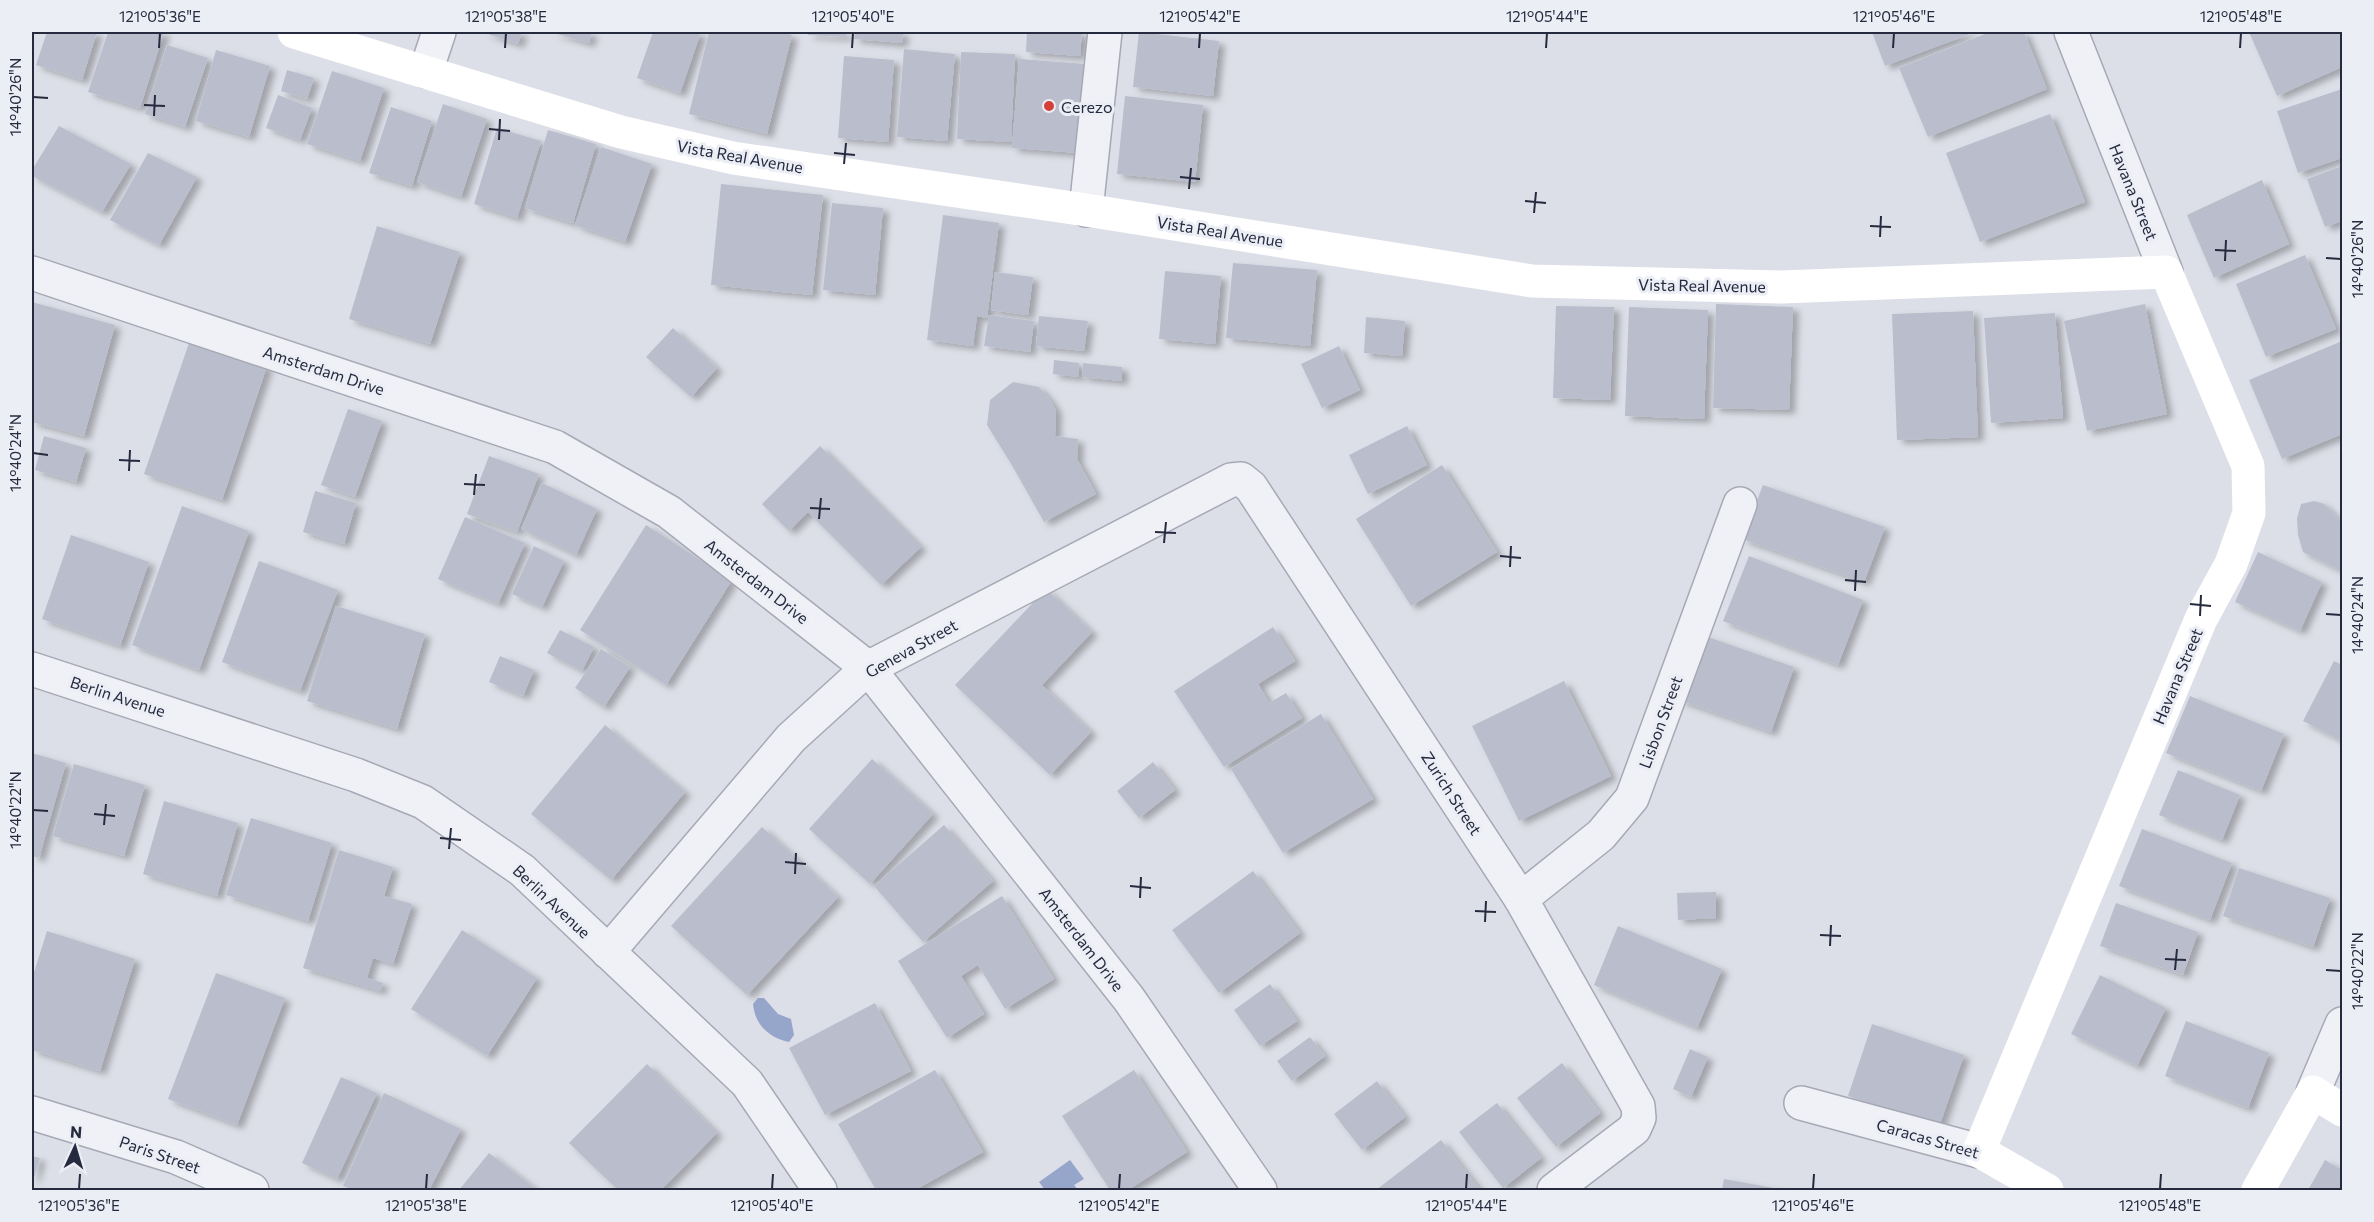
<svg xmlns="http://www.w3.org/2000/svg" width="2374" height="1222" font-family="Commissioner,sans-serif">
<defs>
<filter id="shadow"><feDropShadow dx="6" dy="4" stdDeviation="3" flood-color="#0004"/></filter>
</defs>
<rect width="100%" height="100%" fill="#dddfe8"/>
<g fill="#96a5ca">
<path d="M758 998H764L778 1014 791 1019 794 1035 789 1042C769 1038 755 1025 753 1004Z"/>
<path d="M1070 1160 1084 1179 1074 1185 1078 1190H1045L1039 1182Z"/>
</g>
<g fill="#babdcb" filter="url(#shadow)">
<path d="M47 32H97L82 80 36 65Z"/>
<path d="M108 32H164L140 108 88 92Z"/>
<path d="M482 32H522L518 44Z"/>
<path d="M550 32H592L589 43Z"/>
<path d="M653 32H701L680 93 637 78Z"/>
<path d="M709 32H779L792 35 767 134 689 114Z"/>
<path d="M808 32H846V37L808 35Z"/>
<path d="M855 32H903L902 43 854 39Z"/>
<path d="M1027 32H1082L1080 56 1026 52Z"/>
<path d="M1139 32 1219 41 1213 96 1133 87Z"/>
<path d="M1872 32H1975L1885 66Z"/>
<path d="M1990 32H2024L2047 89 1928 137 1899 68Z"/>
<path d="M2249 32H2342V67L2277 96Z"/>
<path d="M167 45 208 58 185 127 145 114Z"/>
<path d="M904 49 955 54 947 141 897 137Z"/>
<path d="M216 50 270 66 249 137 196 121Z"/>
<path d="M961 52 1015 54 1011 142 957 139Z"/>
<path d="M844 56 894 60 888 142 838 138Z"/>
<path d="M1019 59 1085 64 1079 153 1012 148Z"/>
<path d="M287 70 314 78 307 99 281 91Z"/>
<path d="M332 71 384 88 360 161 307 144Z"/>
<path d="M2342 89V158L2298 173 2277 111Z"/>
<path d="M278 95 312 108 300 140 266 128Z"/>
<path d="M1125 96 1203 105 1195 182 1117 174Z"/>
<path d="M443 104 487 119 461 197 417 182Z"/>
<path d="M391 107 432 121 412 186 369 173Z"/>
<path d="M2050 114 2085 202 1980 242 1946 153Z"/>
<path d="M59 126 131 164 102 212 32 176V170Z"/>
<path d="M497 128 541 141 517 218 474 204Z"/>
<path d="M548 130 596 144 573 223 525 208Z"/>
<path d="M601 147 652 164 625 242 575 225Z"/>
<path d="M148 153 197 177 159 245 110 220Z"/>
<path d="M2342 166V221L2325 227 2307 179Z"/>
<path d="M2262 180 2289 244 2214 278 2187 215Z"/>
<path d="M721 184 823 195 812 295 711 285Z"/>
<path d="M832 203 883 208 875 295 823 290Z"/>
<path d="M943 215 999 223 987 318 977 316 973 346 927 340Z"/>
<path d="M377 226 460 252 430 344 349 319Z"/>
<path d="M2305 255 2336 329 2266 357 2236 284Z"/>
<path d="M1233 263 1317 270 1310 346 1226 338Z"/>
<path d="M1165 271 1221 276 1215 344 1159 339Z"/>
<path d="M995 272 1033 277 1028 315 991 310Z"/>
<path d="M32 302 115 325 84 436 32 422Z"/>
<path d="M1716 304 1793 307 1789 410 1713 408Z"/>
<path d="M2145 304 2167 414 2087 431 2064 321Z"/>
<path d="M1556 306 1614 307 1610 400 1553 398Z"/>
<path d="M1629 307 1708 310 1704 419 1625 416Z"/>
<path d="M1973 311 1978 437 1897 440 1892 314Z"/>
<path d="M2055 313 2063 418 1991 423 1984 318Z"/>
<path d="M989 315 1034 321 1030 352 984 346Z"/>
<path d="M1039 316 1088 321 1084 351 1036 346Z"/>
<path d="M1366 317 1405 321 1402 356 1364 353Z"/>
<path d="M673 328 717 368 691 397 646 357Z"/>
<path d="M190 340 267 366 222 500 144 474Z"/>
<path d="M2342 341V434L2282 459 2249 380Z"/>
<path d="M1339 346 1360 390 1322 408 1301 364Z"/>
<path d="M1054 360 1079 363V377L1053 374Z"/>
<path d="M1083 363 1122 367V381L1082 377Z"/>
<path d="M1013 382 1039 387 1050 400 1056 410 1055 436 1078 439 1077 459 1096 494 1044 522 1013 467 987 425 990 400Z"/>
<path d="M348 409 382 421 355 497 321 485Z"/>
<path d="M1407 426 1427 465 1368 494 1349 455Z"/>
<path d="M44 436 86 448 76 482 35 470Z"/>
<path d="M820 446 921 547 881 585 808 512 789 531 762 504Z"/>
<path d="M489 456 539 474 517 532 467 514Z"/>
<path d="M1442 465 1497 552 1411 606 1356 519Z"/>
<path d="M542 483 597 509 576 555 521 529Z"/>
<path d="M1763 485 1885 527 1864 582 1742 539Z"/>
<path d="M315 491 356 503 344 544 303 532Z"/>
<path d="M2314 501 2324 504 2342 523V571L2303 552 2298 535 2297 518 2301 504Z"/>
<path d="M182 506 249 531 199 670 132 645Z"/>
<path d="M465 517 525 543 498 604 438 579Z"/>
<path d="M646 525 732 580 666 685 580 630Z"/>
<path d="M71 535 149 562 120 646 42 619Z"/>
<path d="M534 546 564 561 542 607 512 594Z"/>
<path d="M2258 552 2322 582 2300 631 2235 602Z"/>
<path d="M1749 556 1863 600 1838 665 1723 621Z"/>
<path d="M259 561 338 590 300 691 222 662Z"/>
<path d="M1046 589 1092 632 1042 685 1091 732 1050 775 955 685Z"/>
<path d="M336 606 425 634 397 729 307 701Z"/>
<path d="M1273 627 1295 661 1258 684 1269 703 1286 693 1302 718 1224 767 1174 691Z"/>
<path d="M560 630 594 647 582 671 547 653Z"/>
<path d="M1702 635 1794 667 1771 732 1679 700Z"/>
<path d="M601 649 630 667 604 707 575 688Z"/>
<path d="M500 656 534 670 523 696 489 682Z"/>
<path d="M2334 661 2342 665V741L2303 721Z"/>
<path d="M1564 681 1611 776 1519 821 1472 726Z"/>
<path d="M2190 696 2284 734 2261 791 2166 753Z"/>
<path d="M1321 714 1373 799 1283 853 1231 769Z"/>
<path d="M605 725 685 792 611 880 531 814Z"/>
<path d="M32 753 66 763 39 858 32 856Z"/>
<path d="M872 759 933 814 870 884 809 829Z"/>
<path d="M1153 762 1175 790 1139 818 1117 791Z"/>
<path d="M74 764 145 785 124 856 53 836Z"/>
<path d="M2178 770 2240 795 2222 840 2159 815Z"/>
<path d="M164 801 238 823 217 896 143 874Z"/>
<path d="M251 818 332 843 308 921 226 895Z"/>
<path d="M944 825 993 881 923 942 874 886Z"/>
<path d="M762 827 838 897 747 995 671 926Z"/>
<path d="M2142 829 2232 863 2210 920 2119 886Z"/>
<path d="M339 850 393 867 384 896 412 904 393 964 373 958 367 978 383 983 380 991 303 968Z"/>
<path d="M2239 868 2330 898 2313 947 2223 916Z"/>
<path d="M1253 871 1300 933 1219 993 1172 930Z"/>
<path d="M1716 892V918L1678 920 1677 893Z"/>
<path d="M1002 896 1054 979 1005 1009 978 965 961 976 984 1014 947 1038 898 961Z"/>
<path d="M2116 903 2198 932 2183 975 2100 946Z"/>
<path d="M1618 926 1722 969 1697 1028 1594 985Z"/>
<path d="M462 930 537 978 487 1056 411 1009Z"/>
<path d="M47 931 135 959 100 1071 32 1050V979Z"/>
<path d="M216 973 285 998 237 1125 168 1099Z"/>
<path d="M2100 975 2166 1008 2137 1066 2071 1034Z"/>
<path d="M1270 984 1297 1021 1260 1046 1234 1010Z"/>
<path d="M875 1003 911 1071 825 1115 789 1048Z"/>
<path d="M2186 1021 2269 1053 2248 1108 2165 1076Z"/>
<path d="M1872 1024 1964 1055 1939 1127 1848 1096Z"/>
<path d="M1310 1037 1325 1056 1292 1081 1277 1061Z"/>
<path d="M1690 1049 1708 1057 1691 1097 1673 1089Z"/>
<path d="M1562 1063 1600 1113 1556 1147 1517 1098Z"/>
<path d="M647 1064 717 1133 661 1190H618L569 1143Z"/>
<path d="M935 1070 983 1152 915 1190H876L838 1124Z"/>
<path d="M1134 1070 1187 1152 1128 1190H1110L1062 1116Z"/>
<path d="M341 1077 377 1093 337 1179 302 1163Z"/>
<path d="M1377 1081 1405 1117 1362 1150 1334 1114Z"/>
<path d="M384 1093 461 1129 429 1190H355L343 1186Z"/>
<path d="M1497 1103 1541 1158 1503 1188 1459 1132Z"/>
<path d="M1441 1140 1480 1190H1376Z"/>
<path d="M489 1153 537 1190H459Z"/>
<path d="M32 1156 40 1158 32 1184Z"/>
<path d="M2325 1160 2342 1170V1190H2308Z"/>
<path d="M1724 1179 1779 1189V1190H1722Z"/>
</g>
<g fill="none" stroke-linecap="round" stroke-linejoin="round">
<g stroke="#a6a9b5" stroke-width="36">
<g id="street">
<path d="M2071 32 2166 272"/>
<path d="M426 71 439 32"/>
<path d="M1086 210 1105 32"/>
<path d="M32 273 555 447 669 512 868 668 1129 999 1260 1190"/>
<path d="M32 669 356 775 423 802 522 870 747 1083 820 1190"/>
<path d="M1521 899 1601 835 1632 798 1740 504"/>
<path d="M608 952 791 738 868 668 1231 480 1241 479 1251 487 1521 899 1638 1106 1639 1118 1634 1129 1554 1190"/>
<path d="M2313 1092 2342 1024"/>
<path d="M1801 1103 1979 1151"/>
<path d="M32 1113 176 1157 252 1190"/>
</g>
</g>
<use href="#street" stroke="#f0f1f6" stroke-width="33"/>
<g stroke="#fff" stroke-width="33">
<path d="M294 32 621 132 733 158 1086 210 1532 281 1782 287 2166 272 2248 466 2249 513 2231 564 2201 619 1979 1151 2047 1190"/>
<path d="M2258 1190 2313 1092 2342 1110"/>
</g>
</g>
<path fill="none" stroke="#262a3f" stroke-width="2" d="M159 48 160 33M505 48 506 33M852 48 853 33M1199 48 1200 33M1546 48 1547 33M1893 48 1894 33M2240 48 2241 33M33 97 48 98M144 105 165 106M154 116 155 95M489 129 510 131M499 140 500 119M834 153 855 155M844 164 846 143M1180 177 1200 179M1189 189 1191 168M1525 201 1546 203M1534 213 1536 192M1870 226 1891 227M1880 237 1881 216M2215 250 2236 251M2326 258 2341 259M2225 261 2226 240M33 453 48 455M119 460 140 461M129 471 130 450M464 484 485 485M474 495 476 474M810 508 830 509M819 519 821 498M1155 532 1176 533M1164 543 1166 522M1500 556 1521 558M1510 567 1511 546M1845 580 1866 582M1855 591 1856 570M2190 604 2211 606M2326 614 2341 615M2200 616 2201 595M33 810 48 811M94 814 115 816M104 825 106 804M440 838 461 840M449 849 451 828M785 862 806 864M795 874 796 853M1130 886 1151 888M1140 898 1141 877M1475 911 1496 912M1485 922 1486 901M1820 935 1841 936M1830 946 1831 925M2165 959 2186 960M2175 970 2177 949M2326 970 2341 971M79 1189 80 1174M426 1189 427 1174M772 1189 773 1174M1119 1189 1120 1174M1466 1189 1467 1174M1813 1189 1814 1174M2160 1189 2161 1174"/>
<circle fill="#d43f3a" stroke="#eceef5" stroke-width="2" cx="1049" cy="106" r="6"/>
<g text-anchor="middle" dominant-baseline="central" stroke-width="6" stroke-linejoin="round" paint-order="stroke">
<g font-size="16" fill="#262a3f" stroke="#eceef5" text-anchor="start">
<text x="1061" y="106">Cerezo</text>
</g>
<g font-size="16" fill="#262a3f" stroke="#eceef5">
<text transform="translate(740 156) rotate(10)">Vista Real Avenue</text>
<text transform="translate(2134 192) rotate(68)">Havana Street</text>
<text transform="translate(1220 231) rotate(9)">Vista Real Avenue</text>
<text transform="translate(1702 285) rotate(1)">Vista Real Avenue</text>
<text transform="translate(324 370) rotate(18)">Amsterdam Drive</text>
<text transform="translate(757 581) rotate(38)">Amsterdam Drive</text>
<text transform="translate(911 648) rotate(-29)">Geneva Street</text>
<text transform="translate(2177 676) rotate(-67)">Havana Street</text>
<text transform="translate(118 696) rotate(18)">Berlin Avenue</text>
<text transform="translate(1660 722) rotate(-70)">Lisbon Street</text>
<text transform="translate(1452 793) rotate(57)">Zurich Street</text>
<text transform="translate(552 901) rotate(43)">Berlin Avenue</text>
<text transform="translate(1082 939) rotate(52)">Amsterdam Drive</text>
<text transform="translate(1928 1138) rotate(16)">Caracas Street</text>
<text transform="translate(160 1154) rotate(19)">Paris Street</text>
</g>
</g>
<rect width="2374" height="1222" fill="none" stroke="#eceef5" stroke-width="66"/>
<g transform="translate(75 1147) rotate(4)" stroke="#eceef5" stroke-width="4.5" paint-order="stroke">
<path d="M0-4.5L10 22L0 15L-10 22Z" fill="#262a3f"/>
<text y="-9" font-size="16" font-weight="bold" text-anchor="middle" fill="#262a3f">N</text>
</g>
<rect x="33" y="33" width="2308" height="1156" fill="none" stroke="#262a3f" stroke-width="2"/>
<g font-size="15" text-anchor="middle" fill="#262a3f">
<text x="160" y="22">121°05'36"E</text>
<text x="506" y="22">121°05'38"E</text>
<text x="853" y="22">121°05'40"E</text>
<text x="1200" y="22">121°05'42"E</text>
<text x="1547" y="22">121°05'44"E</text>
<text x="1894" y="22">121°05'46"E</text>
<text x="2241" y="22">121°05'48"E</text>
<text transform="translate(16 97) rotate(-90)" y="5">14°40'26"N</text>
<text transform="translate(2358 259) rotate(-90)" y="5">14°40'26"N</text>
<text transform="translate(16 453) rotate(-90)" y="5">14°40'24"N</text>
<text transform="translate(2358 615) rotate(-90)" y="5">14°40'24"N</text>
<text transform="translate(16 810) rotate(-90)" y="5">14°40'22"N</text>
<text transform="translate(2358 971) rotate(-90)" y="5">14°40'22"N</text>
<text x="79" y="1211">121°05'36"E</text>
<text x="426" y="1211">121°05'38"E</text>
<text x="772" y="1211">121°05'40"E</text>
<text x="1119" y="1211">121°05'42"E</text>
<text x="1466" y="1211">121°05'44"E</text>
<text x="1813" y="1211">121°05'46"E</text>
<text x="2160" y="1211">121°05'48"E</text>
</g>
</svg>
